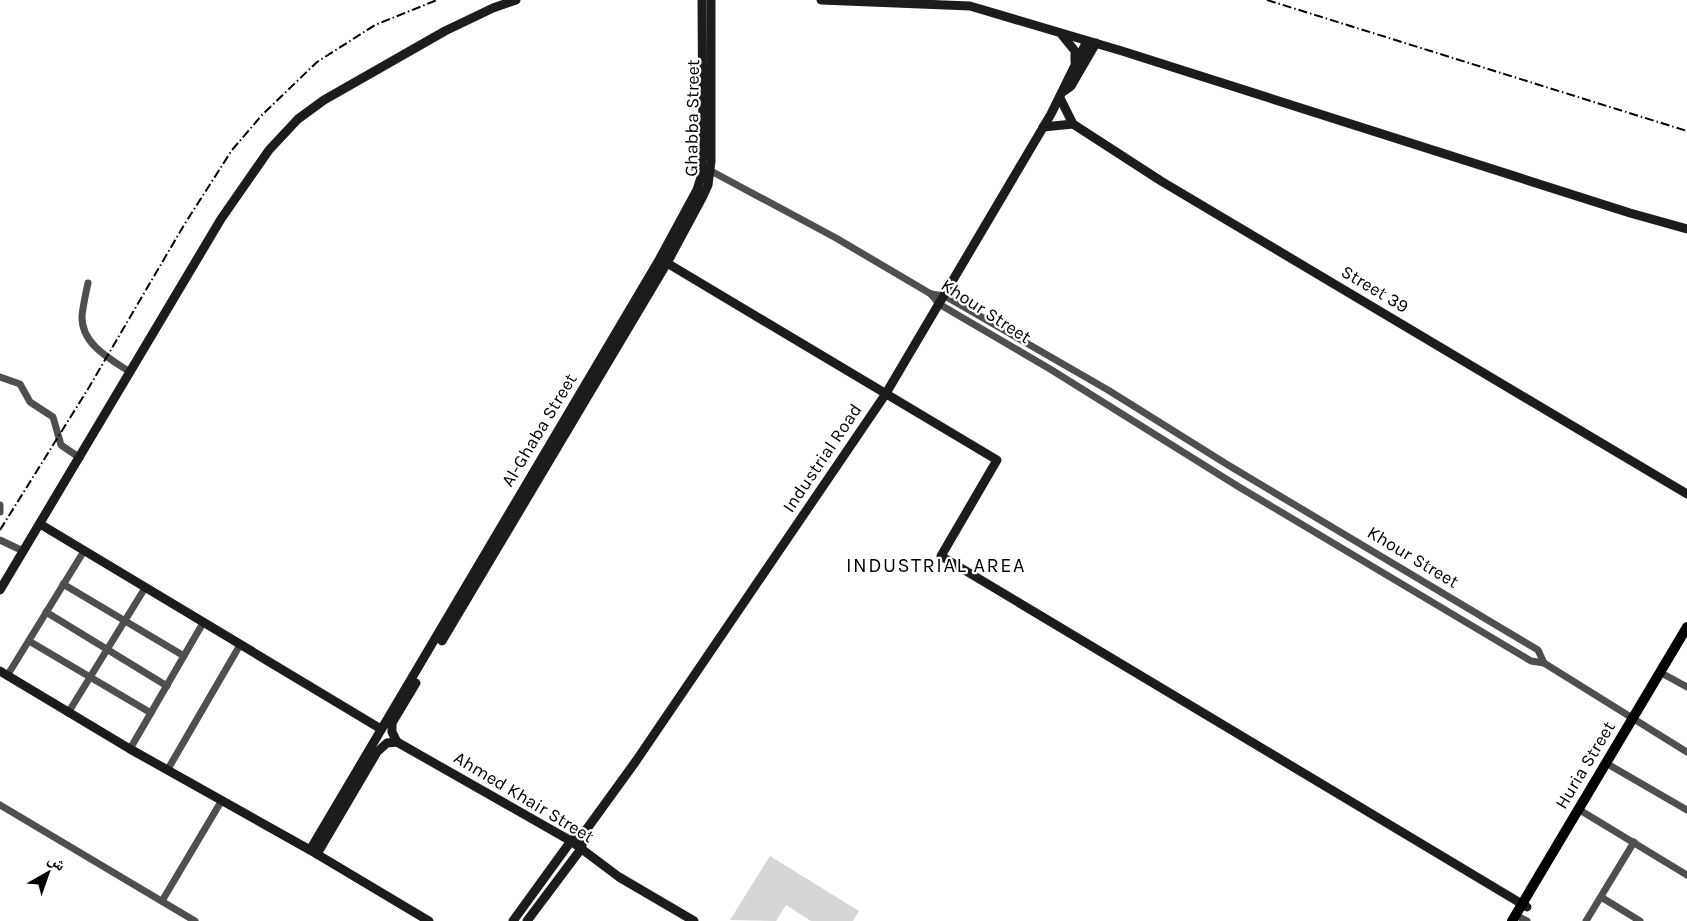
<svg xmlns="http://www.w3.org/2000/svg" width="1687" height="921" font-family="Karla,'Noto Naskh Arabic',sans-serif">
<rect width="100%" height="100%" fill="#fff"/>
<path fill="#d6d6d6" d="M770 856 859 911 853 921H811L786 905 776 921 730 920Z"/>
<g fill="none" stroke-linecap="round" stroke-linejoin="round">
<g stroke="#4f4f4f" stroke-width="7">
<path d="M711 171 836 238 931 294 939 304 1050 369 1239 487 1531 661 1544 663 1687 752"/>
<path d="M88 283C86 293 83 305 82 316 81 344 110 359 130 372"/>
<path d="M931 294 945 296 1108 390 1228 465 1538 650 1544 663"/>
<path d="M0 377 20 384 30 402 53 417 61 445 80 458"/>
<path d="M0 505V512"/>
<path d="M0 540 23 551"/>
<path d="M63 584 184 656"/>
<path d="M46 612 167 686"/>
<path d="M29 641 151 713"/>
<path d="M1665 675 1687 687"/>
<path d="M7 676 84 551"/>
<path d="M68 713 145 588"/>
<path d="M130 749 203 623"/>
<path d="M1611 766 1687 810"/>
<path d="M168 769 240 645"/>
<path d="M0 805 195 921"/>
<path d="M1583 812 1687 875"/>
<path d="M1601 897 1640 921"/>
<path d="M162 901 222 800"/>
<path d="M1521 918 1527 921"/>
<path d="M1586 921 1634 842"/>
</g>
<g stroke="#1c1c1c" stroke-width="9">
<path d="M821 0 970 6 1122 51 1630 213 1687 229"/>
<path d="M1062 35 1075 51V62"/>
<path d="M1064 91 1071 86 1096 43"/>
<path d="M1060 98 1073 124 1161 181 1687 494"/>
<path d="M1043 127 1073 124"/>
<path d="M667 263 997 460 941 556 1527 907"/>
<path d="M40 524 381 729"/>
<path d="M0 590 221 219 269 150 298 119 324 100 445 31 493 8 516 0"/>
<path d="M442 641 667 263 703 196 708 185 711 161V0"/>
<path d="M0 671 130 749 310 850 429 921"/>
<path d="M397 742 392 732V723L416 683"/>
<path d="M397 742 571 841 619 877 694 921"/>
<path d="M310 850 659 260 697 190 701 177 703 151 702 0"/>
<path d="M317 854 377 752 387 743 397 742"/>
<path d="M513 921 571 841 586 830 636 761 885 395 1051 114 1087 41"/>
<path d="M527 921 581 849 586 830"/>
</g>
<path stroke="#000" stroke-width="10" d="M1512 921 1687 627"/>
<g stroke="#000" stroke-width="2" stroke-dasharray="9 3 1.5 3" stroke-linecap="butt">
<path d="M1267 0 1687 131"/>
<path d="M0 530 88 389 184 225 232 150 262 115 317 62 375 25 437 0"/>
</g>
</g>
<g text-anchor="middle" dominant-baseline="central" stroke-width="4.5" stroke-linejoin="round" paint-order="stroke">
<g font-size="18" fill="#000" stroke="#fff">
<text transform="translate(692 118) rotate(-89)">Ghabba Street</text>
<text transform="translate(1375 289) rotate(31)">Street 39</text>
<text transform="translate(986 311) rotate(33)">Khour Street</text>
<text transform="translate(539 430) rotate(-59)">Al-Ghaba Street</text>
<text transform="translate(822 458) rotate(-56)">Industrial Road</text>
<text transform="translate(1413 557) rotate(31)">Khour Street</text>
<text transform="translate(1585 765) rotate(-59)">Huria Street</text>
<text transform="translate(524 797) rotate(31)">Ahmed Khair Street</text>
</g>
<g font-size="20" letter-spacing="1.5" fill="#000" stroke="#fff">
<text x="936" y="565">INDUSTRIAL AREA</text>
</g>
</g>
<g transform="translate(48 873) rotate(40)" stroke="#ffffff" stroke-width="4.5" paint-order="stroke">
<path d="M0-4.5L10 22L0 15L-10 22Z" fill="#000000"/>
<text y="-9" font-size="16" font-weight="bold" text-anchor="middle" fill="#000000">ش</text>
</g>
</svg>
